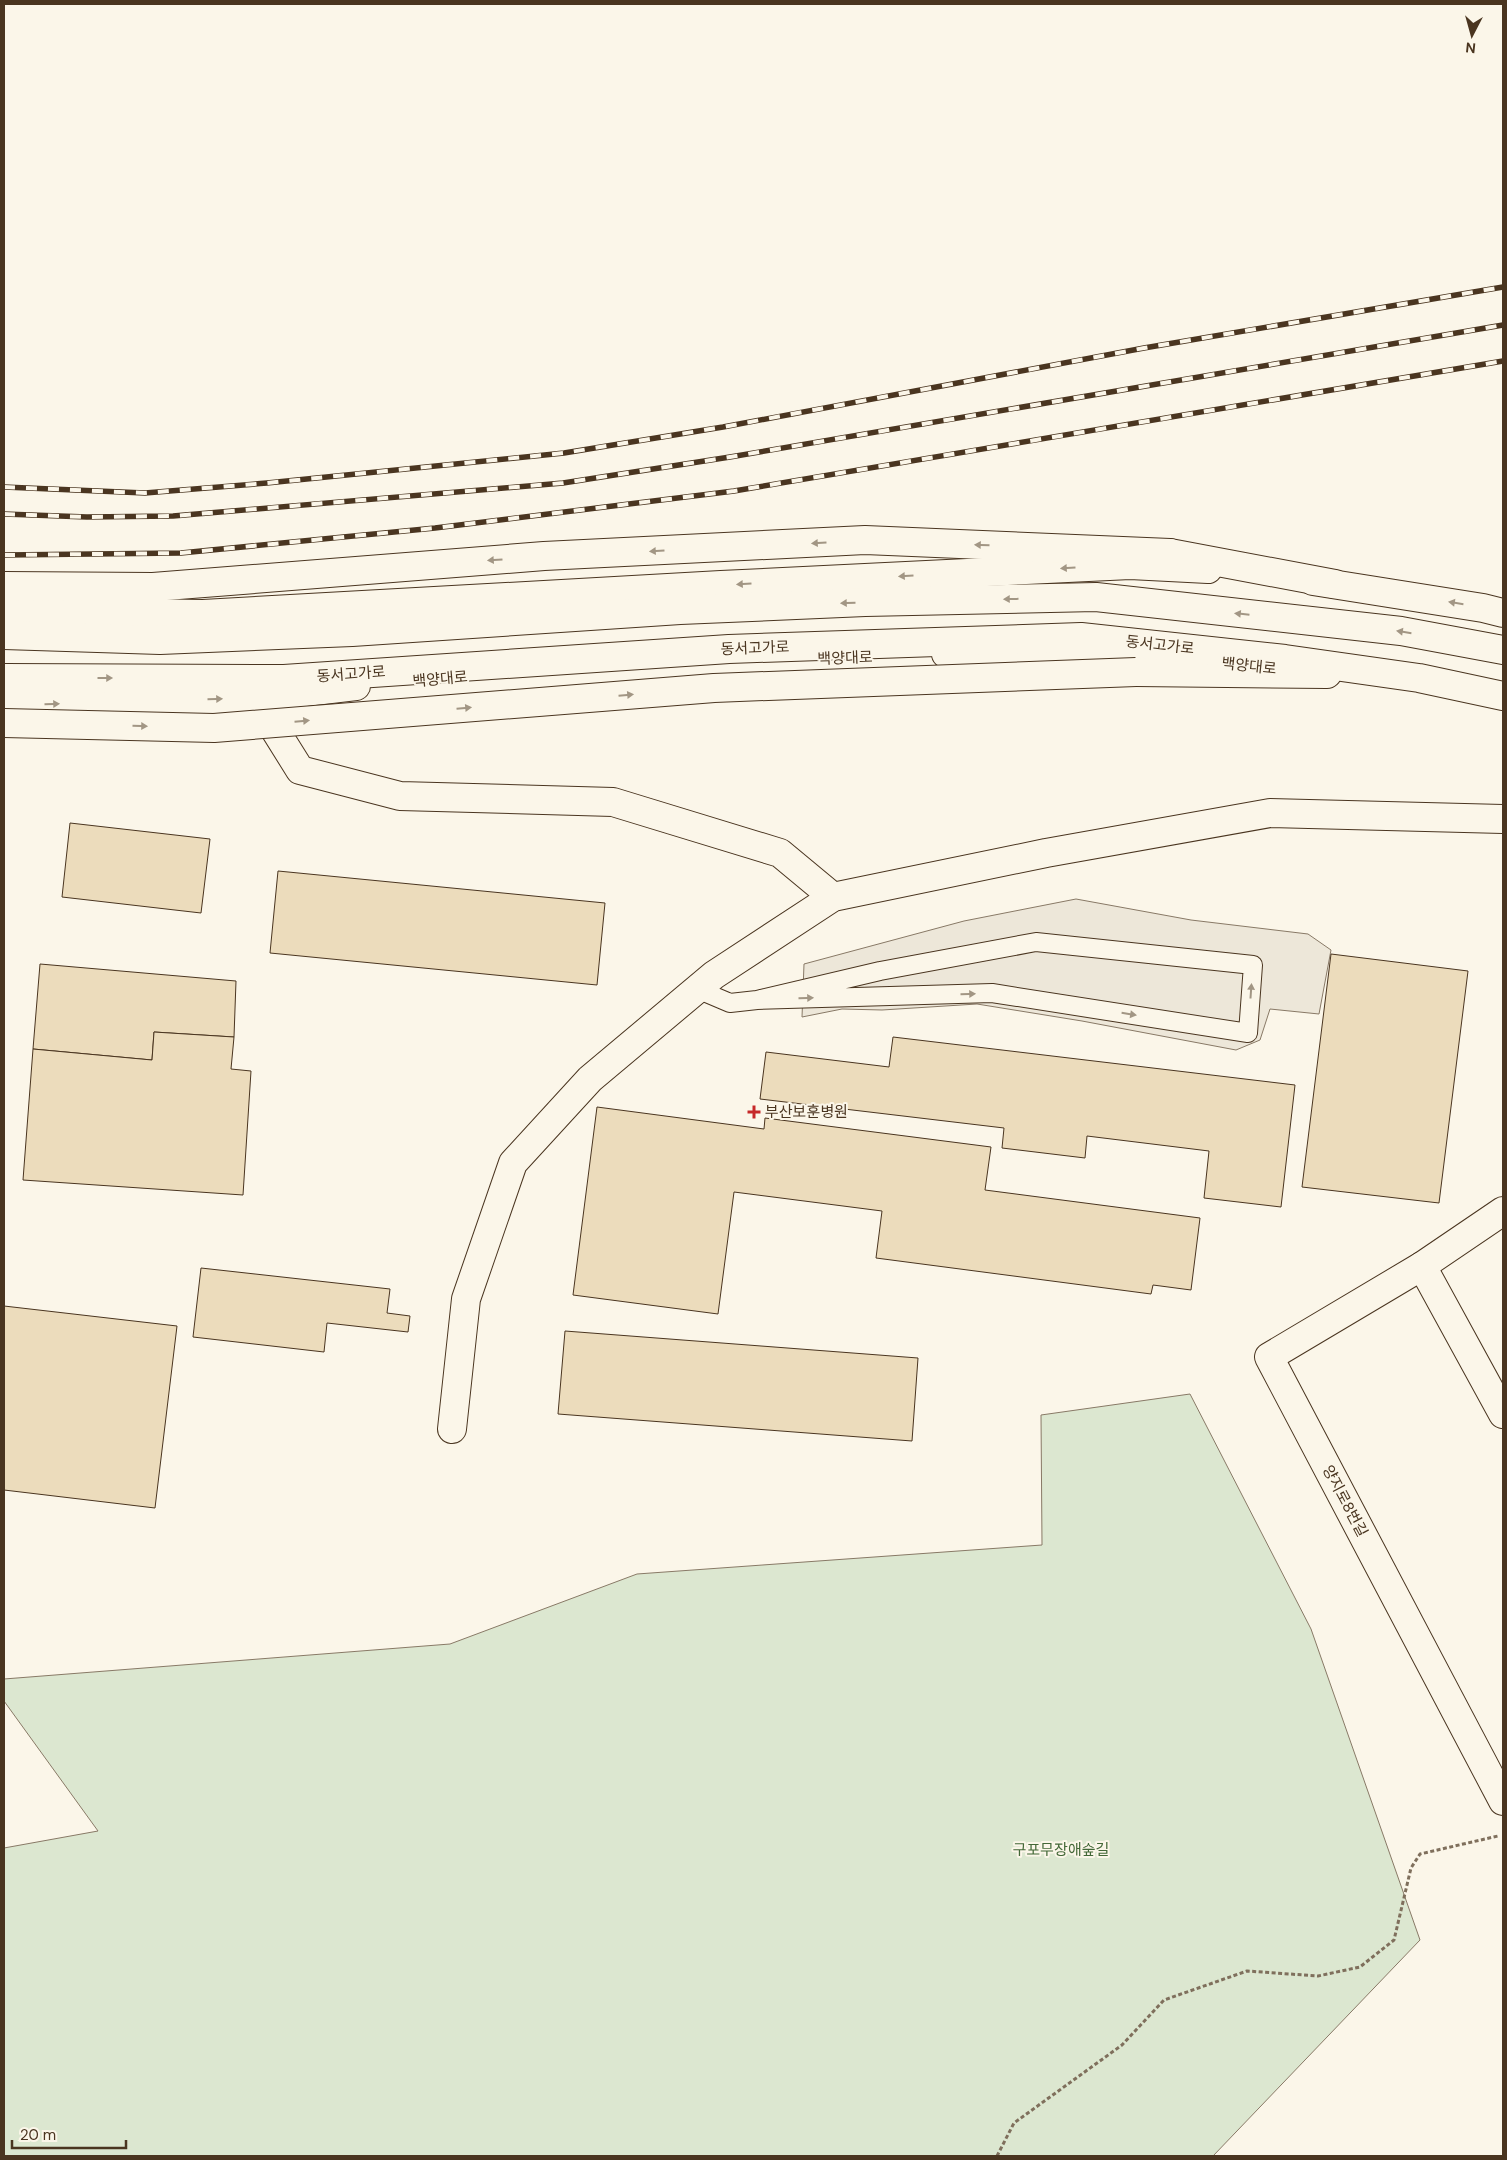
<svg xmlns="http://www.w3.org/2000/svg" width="1507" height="2160" font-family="'DM Sans','Noto Sans KR',sans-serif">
<rect width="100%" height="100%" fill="#fbf6e9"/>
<path fill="#dce7d0" stroke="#887966" d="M1190 1394 1311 1629 1420 1940 1213 2156H4V1848L98 1831 4 1701V1679L450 1644 637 1574 1042 1545 1041 1415Z"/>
<path fill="#ede7d9" stroke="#887966" d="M1076 899 1191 920 1308 934 1331 950 1319 1014 1270 1009 1260 1040 1236 1050 1082 1021 977 1004 882 1010 842 1009 802 1017 804 964 964 921Z"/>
<g fill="#ecdcbc" stroke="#4a3520">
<path d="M70 823 210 839 201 913 62 897Z"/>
<path d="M278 871 605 903 597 985 270 953Z"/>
<path d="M1331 954 1468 971 1439 1203 1302 1187Z"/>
<path d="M40 964 236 981 234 1037 154 1032 152 1060 33 1049Z"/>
<path d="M154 1032 234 1037 231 1069 251 1071 243 1195 23 1180 33 1049 152 1060Z"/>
<path d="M893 1037 1295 1085 1281 1207 1204 1198 1209 1151 1087 1136 1085 1158 1002 1148 1004 1128 760 1099 766 1052 889 1067Z"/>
<path d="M597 1107 764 1129 765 1118 991 1147 985 1190 1200 1218 1191 1290 1153 1285 1151 1294 876 1258 882 1211 734 1192 718 1314 573 1295Z"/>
<path d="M201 1268 390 1289 387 1313 410 1316 408 1332 327 1323 324 1352 193 1337Z"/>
<path d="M4 1306 177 1326 155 1508 4 1490Z"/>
<path d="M565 1331 918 1358 912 1441 558 1414Z"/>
</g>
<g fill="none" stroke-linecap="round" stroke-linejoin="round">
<g stroke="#4a3520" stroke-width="20">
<path id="service" d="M697 989 730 1003 757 1000 992 993 1248 1033 1253 965 1036 942 880 971 757 1000"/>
</g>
<g stroke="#4a3520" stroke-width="30">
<g id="minor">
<path d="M260 706 300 770 400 796 613 802 780 853 833 897"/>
<path d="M1503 1211 1422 1266 1269 1357 1503 1801"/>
<path d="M1422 1266 1503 1414"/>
<path d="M452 1429 466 1299 513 1163 590 1079 714 975 833 897 1046 853 1270 813 1503 819"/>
</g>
</g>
<g stroke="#4a3520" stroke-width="30">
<g id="secondary">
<path d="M1313 581 1483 608 1503 613"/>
<path d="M4 611 203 614 721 585 1130 565 1208 569"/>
<path d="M946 654 1140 655 1160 657"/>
<path d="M4 706 255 698 356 686"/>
</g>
</g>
<g stroke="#4a3520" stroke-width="30">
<g id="primary">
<path d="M1170 553 1335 584"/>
<path d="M1136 672 1327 674"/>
</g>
</g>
<g stroke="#4a3520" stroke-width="30">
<g id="trunk">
<path d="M4 586 153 587 544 556 865 540 1170 553"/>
<path d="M4 635 160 640 352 632 680 610 865 602 1096 597 1401 631 1503 650"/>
<path d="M4 678 284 679 729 649 1081 637 1285 659 1419 678 1503 696"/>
</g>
</g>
<path stroke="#7f6f5c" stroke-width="3" stroke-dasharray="4 2.5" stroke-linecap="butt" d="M997 2156 1014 2123 1122 2045 1164 2000 1247 1971 1318 1976 1360 1967 1394 1940 1411 1868 1420 1854 1498 1836"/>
<use href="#service" stroke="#fbf6e9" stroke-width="18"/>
<use href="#minor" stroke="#fbf6e9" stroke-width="28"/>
<use href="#secondary" stroke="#fbf6e9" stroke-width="28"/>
<use href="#primary" stroke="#fbf6e9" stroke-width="28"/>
<use href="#trunk" stroke="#fbf6e9" stroke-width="28"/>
<g stroke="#4a3520" stroke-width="5.5">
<g id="rail">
<path d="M4 487 145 493 267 483 564 453 723 427 1144 348 1503 287"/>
<path d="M4 514 87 517 173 516 563 483 730 457 1503 325"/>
<path d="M4 555 181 553 435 528 734 491 1503 361"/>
</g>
</g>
<use href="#rail" stroke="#fbf6e9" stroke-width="4" stroke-dasharray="11" stroke-linecap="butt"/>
<g stroke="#4a3520" stroke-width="30" stroke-linecap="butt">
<path id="trunk-bridge" d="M4 723 214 728 714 688 1136 672"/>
</g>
<use href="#trunk-bridge" stroke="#fbf6e9" stroke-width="28"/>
</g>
<defs><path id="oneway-solid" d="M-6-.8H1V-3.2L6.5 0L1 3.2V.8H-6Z" transform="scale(1.25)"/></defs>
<g fill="#a29684">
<use href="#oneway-solid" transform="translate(819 543) rotate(177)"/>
<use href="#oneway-solid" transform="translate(982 545) rotate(-178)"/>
<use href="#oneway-solid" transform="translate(657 551) rotate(177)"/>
<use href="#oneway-solid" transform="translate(495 560) rotate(176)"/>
<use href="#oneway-solid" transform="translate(1068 568) rotate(177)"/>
<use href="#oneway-solid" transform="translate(906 576) rotate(177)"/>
<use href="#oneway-solid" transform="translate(744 584) rotate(177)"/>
<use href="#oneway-solid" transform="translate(1011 599) rotate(179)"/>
<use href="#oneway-solid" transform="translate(848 603) rotate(178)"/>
<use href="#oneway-solid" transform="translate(1456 603) rotate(-171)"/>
<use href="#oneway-solid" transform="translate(1242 614) rotate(-174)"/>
<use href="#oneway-solid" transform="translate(1404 632) rotate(-171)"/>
<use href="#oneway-solid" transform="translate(105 678)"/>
<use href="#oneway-solid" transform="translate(626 695) rotate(-5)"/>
<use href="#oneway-solid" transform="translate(215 699) rotate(-2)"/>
<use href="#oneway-solid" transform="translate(52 704) rotate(-2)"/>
<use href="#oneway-solid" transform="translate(464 708) rotate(-5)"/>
<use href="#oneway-solid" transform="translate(302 721) rotate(-5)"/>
<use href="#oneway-solid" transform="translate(140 726) rotate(1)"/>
<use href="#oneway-solid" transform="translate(1251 991) rotate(-86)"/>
<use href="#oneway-solid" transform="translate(968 994) rotate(-2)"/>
<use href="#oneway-solid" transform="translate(806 998) rotate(-2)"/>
<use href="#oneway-solid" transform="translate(1129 1014) rotate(9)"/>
</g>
<path fill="#c62828" stroke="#fbf6e9" stroke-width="2" d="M751.5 1104.5h5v5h5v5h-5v5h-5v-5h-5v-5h5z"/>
<g text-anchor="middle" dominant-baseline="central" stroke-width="4" stroke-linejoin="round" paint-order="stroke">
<g font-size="15" fill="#4a3520" stroke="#fbf6e9">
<text transform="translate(1160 645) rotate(6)">동서고가로</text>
<text transform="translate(755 648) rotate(-2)">동서고가로</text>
<text transform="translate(845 658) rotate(-2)">백양대로</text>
<text transform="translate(1249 666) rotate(6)">백양대로</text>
<text transform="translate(351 674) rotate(-4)">동서고가로</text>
<text transform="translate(440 679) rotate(-5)">백양대로</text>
<text transform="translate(1345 1501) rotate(62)">양지로8번길</text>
</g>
<g font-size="15" fill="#4a3520" stroke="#fbf6e9" text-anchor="start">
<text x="765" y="1112">부산보훈병원</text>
</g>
<g font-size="15" fill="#436837" stroke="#fbf6e9">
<text x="1061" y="1850">구포무장애숲길</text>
</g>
</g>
<rect width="1507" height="2160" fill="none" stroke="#4a3520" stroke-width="10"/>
<g transform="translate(1472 35) rotate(186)" stroke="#fbf6e9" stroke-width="4" paint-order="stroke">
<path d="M0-4L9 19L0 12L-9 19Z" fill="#4a3520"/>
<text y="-8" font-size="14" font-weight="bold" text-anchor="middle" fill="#4a3520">N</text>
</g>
<path d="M12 2140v8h114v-8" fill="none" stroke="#4a3520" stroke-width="2.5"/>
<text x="20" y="2140" font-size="15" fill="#4a3520" stroke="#fbf6e9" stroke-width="4" paint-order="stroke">20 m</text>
</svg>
